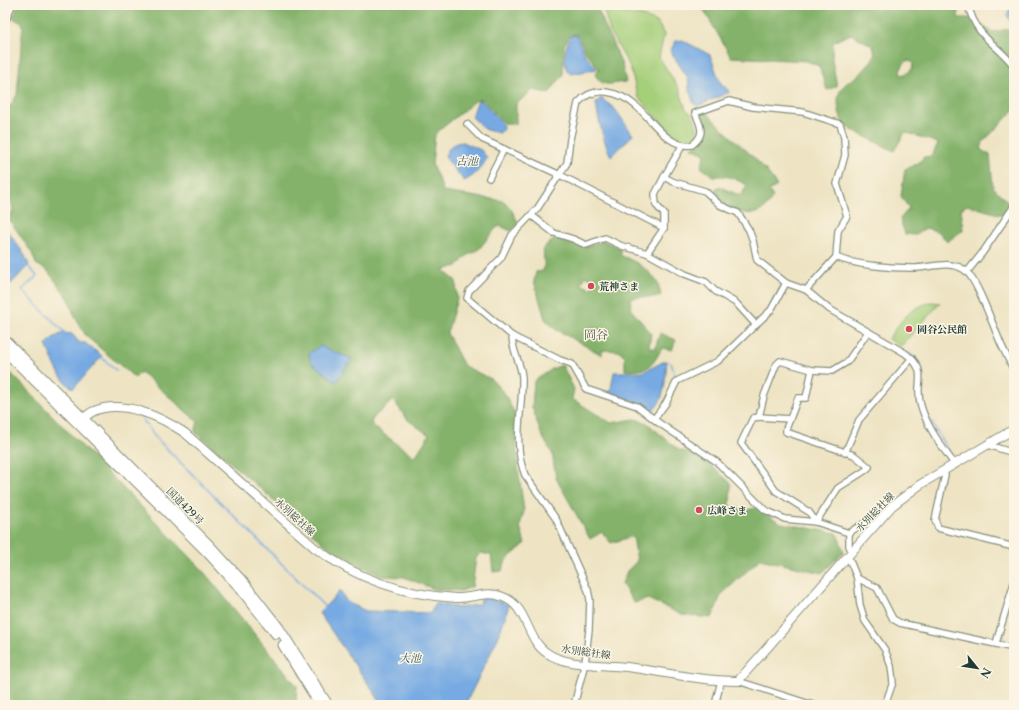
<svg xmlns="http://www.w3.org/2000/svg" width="1019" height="710" font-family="'Libre Caslon Text','Noto Serif JP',serif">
<rect width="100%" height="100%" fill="#fcf5e5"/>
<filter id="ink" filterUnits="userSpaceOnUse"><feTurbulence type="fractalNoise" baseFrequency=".025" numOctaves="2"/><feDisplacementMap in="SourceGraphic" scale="8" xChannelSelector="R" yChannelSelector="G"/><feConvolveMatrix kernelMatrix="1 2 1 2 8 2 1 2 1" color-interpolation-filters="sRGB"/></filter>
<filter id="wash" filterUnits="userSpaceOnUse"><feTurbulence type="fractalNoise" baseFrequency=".012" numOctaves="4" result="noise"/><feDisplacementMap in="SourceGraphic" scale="16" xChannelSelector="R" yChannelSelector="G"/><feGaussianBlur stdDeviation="0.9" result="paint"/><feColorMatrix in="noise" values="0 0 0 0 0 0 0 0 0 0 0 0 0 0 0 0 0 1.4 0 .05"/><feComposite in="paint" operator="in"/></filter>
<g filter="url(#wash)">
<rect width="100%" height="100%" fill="#eee4c4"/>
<g fill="#a6cf7a" stroke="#628657">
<path d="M604 11 643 16 658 23 664 35 659 57 679 89 686 109 693 115 697 128V136L693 140 682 141 659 124 660 121 638 97 630 67 611 34Z"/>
<path d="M931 302 940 303 901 346 888 339C903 319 907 310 931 302Z"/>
</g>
<g fill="#84b26a" stroke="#52784f" fill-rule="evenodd">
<path d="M18 5H596L622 65 626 82C612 83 602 89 595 74L599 69 586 53 577 34 570 35 564 45 563 75 549 93 533 90 516 104V124H505L482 99 475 101 435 134 432 164 444 192 504 201 511 209 519 224 511 231 500 226 496 228 479 249 468 255 457 266 443 270 456 281 457 299 447 333 464 366 491 379 504 393 514 412 518 467 524 511 520 526 525 544 506 560 502 571 493 572 491 555 481 553 476 558 472 587 461 591 434 589 404 577 380 576 329 548 195 432 198 422 141 372 135 378 86 336 74 315 69 299 47 270 36 264 32 253 9 219 13 209 5 182V109L9 108 17 95 23 24 13 18ZM352 359 336 382 323 371ZM393 400 408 420 429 435 415 457 374 427 371 422 375 416Z"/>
<path d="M701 5H959L958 18H971L992 32 1009 29 1014 30V110L983 142 981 150 990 155 993 187 1011 205 1005 216 967 205 961 209 963 230 947 242 939 232 926 228 914 235 905 234 900 219 909 208 901 196 905 169 917 164 924 157 932 156 938 143 905 132 894 151 846 127C841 122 841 117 839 111 834 83 849 85 864 70 868 66 872 60 875 55L873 46 851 34 833 42 832 60 837 86 827 90 819 66 807 61 731 57ZM908 60 913 63C913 72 908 73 901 75L900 71 904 63Z"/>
<path d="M706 111C728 139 759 155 777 186L769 191 773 197C769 203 764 212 755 213 741 216 715 204 716 188L720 187 741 196 747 185C737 180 725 173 714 177L701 167 705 154 692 148C708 137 705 131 699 114Z"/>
<path d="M561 238 585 247 604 241 620 248 621 256C633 259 651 271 657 282 659 286 660 291 661 295 650 300 641 294 630 299L632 311 651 333 649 347 655 349 660 333 676 340 672 350 662 348C651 368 649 371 625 370V357L620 351 602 350V355L555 329 545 319 534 281 536 272 543 271C546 262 542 256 544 247L555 239ZM586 276 595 282 591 289 581 284Z"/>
<path d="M562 365 574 389 572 399 611 423 635 419 647 423 679 450 698 454 731 483 730 506 746 510 756 508 781 523 837 533 844 552 822 573 760 559 721 595 712 618 682 615 648 599 634 603 622 584 627 571 637 561 633 536 611 543 602 532 590 539 556 478 552 453 541 434 532 407 534 381 552 369Z"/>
<path d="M5 367 199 566 297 686 296 705H5Z"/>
</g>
<g fill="#77aae3" stroke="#4b748c">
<path d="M1009 5H1014V21L1010 20 1007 15 1010 9Z"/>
<path d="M576 35 585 55 597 69 571 74 567 71C563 61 565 45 571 36Z"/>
<path d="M682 40 710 55 720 82 730 92 698 106 694 104 689 89 688 78 670 51 676 41Z"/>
<path d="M601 98 615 109 633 135 611 156C605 147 597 115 596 103Z"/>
<path d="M481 100 502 123 503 129 500 133 486 130 472 117 477 102Z"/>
<path d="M463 142 481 150 487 158C482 168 475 176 464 181L445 157C448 147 452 143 463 142Z"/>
<path d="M5 227 24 254 29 265 5 290Z"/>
<path d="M63 333 72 334 80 343H85L102 356 74 388C61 385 52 357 46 345L53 338Z"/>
<path d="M320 346 352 359 336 382 311 362 309 353Z"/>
<path d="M665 361H667C665 378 666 402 650 413L629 399 610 394 614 372H643Z"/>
<path d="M340 591 347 602 366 611 431 613 435 603 460 608 479 604 482 598H489L509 605 498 638 465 705H380V701L319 613Z"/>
</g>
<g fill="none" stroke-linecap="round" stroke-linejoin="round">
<g stroke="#77aae3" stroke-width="1.5">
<path d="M28 266 37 276 22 290 66 334"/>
<path d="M768 310 781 287"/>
<path d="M909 353C919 360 924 368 922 381"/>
<path d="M100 356 117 371"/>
<path d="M671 363 676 379"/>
<path d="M922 399 928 417 950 454"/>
<path d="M141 417 155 437 326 608"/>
</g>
</g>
</g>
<g filter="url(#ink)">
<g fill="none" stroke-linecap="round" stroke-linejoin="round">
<g stroke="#86907c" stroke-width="8">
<g id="minor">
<path d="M968 5C977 39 995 42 1014 66"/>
<path d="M5 22 12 5"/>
<path d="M467 124 482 139 560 175 664 228"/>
<path d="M664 177 682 146"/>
<path d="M489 178 504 149"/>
<path d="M531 215 554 233 573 239 586 245 605 238 622 246 647 253 685 274 706 282 715 291 736 303 756 325"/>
<path d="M647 253 664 228V214L656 205 655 194 664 177 674 182 705 191 720 205 738 213 749 230 753 241 757 260 786 283"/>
<path d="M836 257C853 265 891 268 911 268 928 269 953 258 967 272 979 284 993 326 1001 344 1005 353 1010 362 1014 371"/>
<path d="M967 272 983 252 1014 206"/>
<path d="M806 290 836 257 838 231 847 216 837 184 845 155 844 137 840 124 803 112 753 107 729 101 695 113C701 126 706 135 692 145 668 149 652 119 636 106 620 92 594 84 578 103L570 139 567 163 537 209 512 235 501 258 469 291 467 298 512 336 560 360 572 364 586 389 637 406 659 423 717 462 765 510 785 519 816 522 849 533C858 527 864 520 874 525"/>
<path d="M512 336C512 351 521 363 522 377 523 410 512 443 525 475L556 519 588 590 590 600 589 630 585 663 574 705"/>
<path d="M812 370 780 361 776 365 764 396 759 417 753 418 741 443 776 491 809 512 816 522"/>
<path d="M759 417 790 419"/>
<path d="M654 419 666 403 677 381 718 361 771 310 786 283 806 290 829 309 905 353C931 373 913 381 921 406 927 427 942 447 955 465"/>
<path d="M989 444 991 446 1014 453"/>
<path d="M845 453 859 420 912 358"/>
<path d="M944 471 945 475 935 520 938 528 1014 547"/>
<path d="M816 522 838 488 866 470 869 467 854 455 786 432V429L798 398H806L812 370 832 371 847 362 868 332"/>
<path d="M849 533V546L852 551"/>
<path d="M848 556 857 578 860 605 865 621 885 650 891 666 893 682 885 705"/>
<path d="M857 578 877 588 893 619 900 623 1014 648"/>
<path d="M996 643 1014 583"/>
<path d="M738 681 813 705"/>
<path d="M715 705 721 681"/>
</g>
</g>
<g stroke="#86907c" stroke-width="10">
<path id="secondary" d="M80 422C84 418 89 413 94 411 123 399 161 417 185 433L315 548C357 579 403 595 456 598 472 599 487 590 503 597 528 606 526 640 547 653 567 667 603 664 627 667 664 672 700 681 738 681L892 506 921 484 1014 429"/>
</g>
<g stroke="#86907c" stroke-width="11">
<g id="trunk">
<path d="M5 340 211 547 244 583 279 628 328 705"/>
<path d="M5 351 207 552 239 587 276 634"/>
<path d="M283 645 320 705"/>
</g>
</g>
<use href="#minor" stroke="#fff" stroke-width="5.5"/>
<use href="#secondary" stroke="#fff" stroke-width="8"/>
<use href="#trunk" stroke="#fff" stroke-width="9"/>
</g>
</g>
<g fill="#d1495b" stroke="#fcf5e5" stroke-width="1.5">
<circle cx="591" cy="286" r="4"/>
<circle cx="909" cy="329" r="4"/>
<circle cx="699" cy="510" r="4"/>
</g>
<g text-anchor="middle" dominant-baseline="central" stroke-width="3" stroke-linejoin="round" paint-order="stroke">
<g font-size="10" font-weight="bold" fill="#1f3d34" stroke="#fcf5e5" text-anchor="start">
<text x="599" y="286">荒神さま</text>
<text x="917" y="329">岡谷公民館</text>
<text x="707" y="510">広峰さま</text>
</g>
<g font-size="10" fill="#1f3d34" stroke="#fcf5e5">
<text transform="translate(185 506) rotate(45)">国道429号</text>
<text transform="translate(875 512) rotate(-46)">水別総社線</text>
<text transform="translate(295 517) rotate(42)">水別総社線</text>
<text transform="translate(586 652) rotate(8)">水別総社線</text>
</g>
<g font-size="11" font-style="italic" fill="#355860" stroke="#fcf5e5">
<text x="467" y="161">古池</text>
<text x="410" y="658">大池</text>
</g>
<g font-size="12" fill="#595e4f" stroke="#fcf5e5">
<text x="596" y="334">岡谷</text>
</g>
</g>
<rect width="1019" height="710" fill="none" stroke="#fcf5e5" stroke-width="20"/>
<g transform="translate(977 668) rotate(120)" stroke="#fcf5e5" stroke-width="3" paint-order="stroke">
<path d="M0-3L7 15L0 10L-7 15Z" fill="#1f3d34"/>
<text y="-6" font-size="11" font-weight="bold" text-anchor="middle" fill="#1f3d34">N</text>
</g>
</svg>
